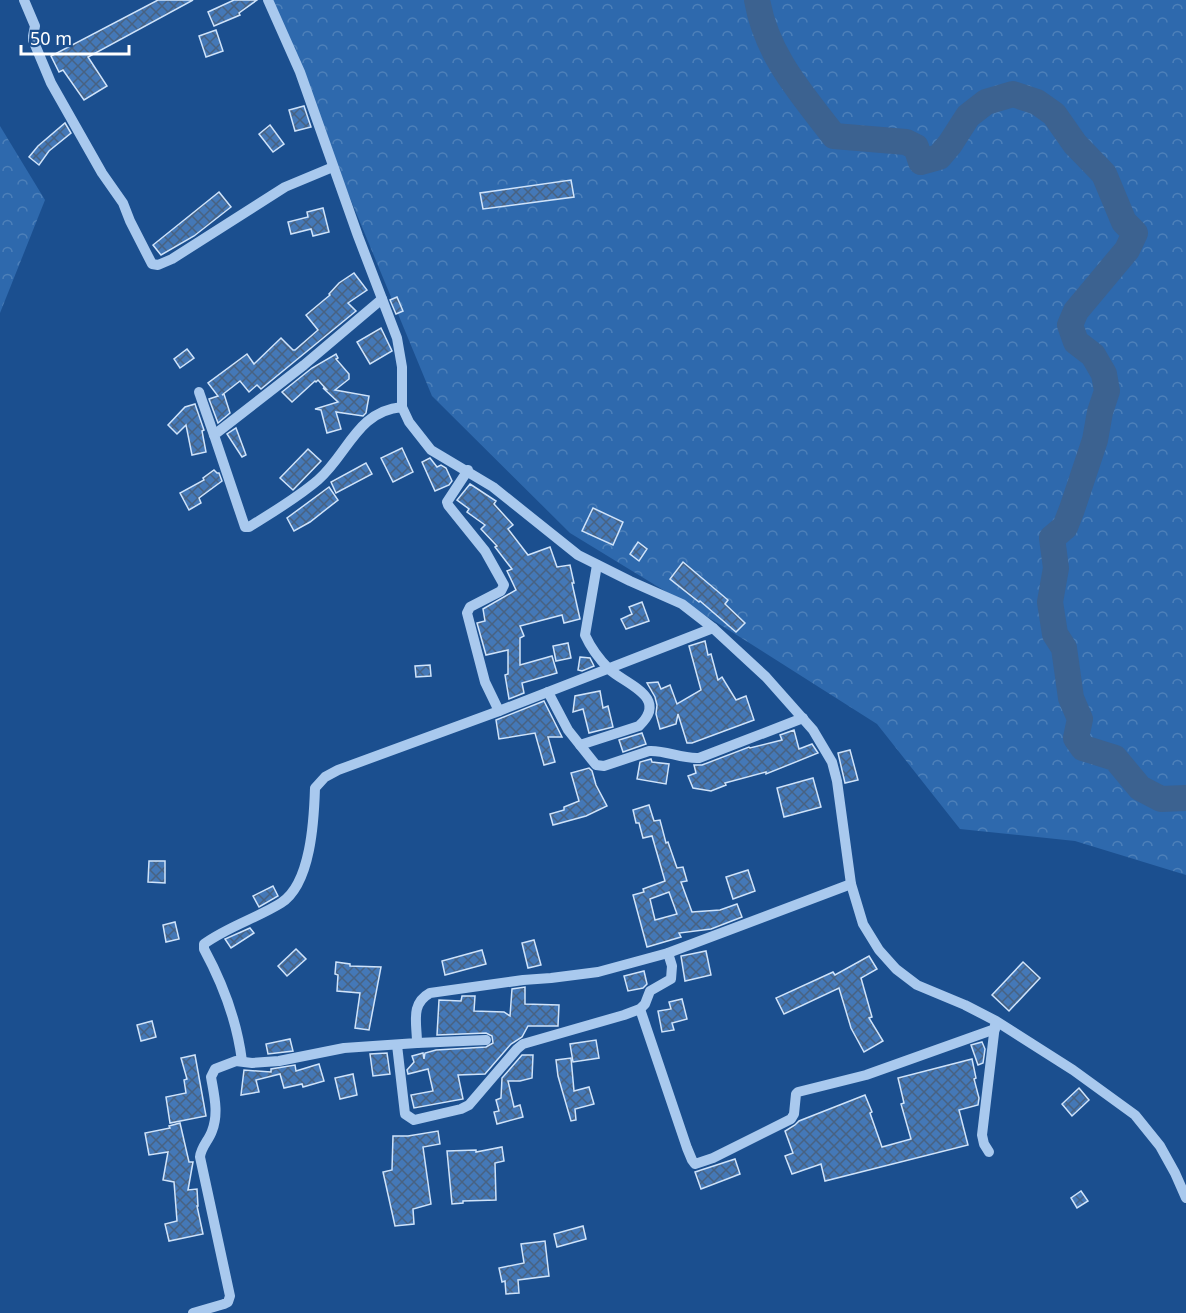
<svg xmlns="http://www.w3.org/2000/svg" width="1186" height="1313" font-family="'Noto Sans',sans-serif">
<defs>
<pattern id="forest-crowns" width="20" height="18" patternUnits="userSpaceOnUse" patternTransform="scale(1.5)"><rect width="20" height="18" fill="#2e69ad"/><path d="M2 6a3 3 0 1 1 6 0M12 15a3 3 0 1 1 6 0" fill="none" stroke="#4d80b9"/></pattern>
<pattern id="building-cross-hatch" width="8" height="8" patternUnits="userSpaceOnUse" patternTransform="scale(1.5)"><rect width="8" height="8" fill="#4478b7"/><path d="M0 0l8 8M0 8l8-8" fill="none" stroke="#486282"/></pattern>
</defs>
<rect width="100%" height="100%" fill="#1b4f8f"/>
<g fill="url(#forest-crowns)">
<path d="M268 0H1186V875L1075 841 960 829 877 724 732 632 570 533 432 396Z"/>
<path d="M0 126 45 200 0 313Z"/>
</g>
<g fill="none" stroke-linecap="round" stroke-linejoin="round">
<path stroke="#3c6290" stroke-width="26" d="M757 0C767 56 801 93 834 136L906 142 916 147 921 162 939 157 950 144 968 116 986 102 1013 94 1037 102 1054 114 1075 144 1104 174 1124 222 1135 233 1127 250 1076 311 1070 325 1076 342 1093 355 1104 374 1107 391 1100 412 1095 440 1072 509 1065 527 1052 538 1056 568 1050 602 1055 634 1064 648 1071 698 1080 719 1076 738 1083 748 1115 758 1140 788 1161 799 1186 798"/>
</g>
<g fill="url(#building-cross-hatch)" stroke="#cfe3fa" stroke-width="1.5" fill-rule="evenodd">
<path d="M158 0H193L88 57 107 86 84 100 63 70 59 72 51 56Z"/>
<path d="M234 0H257L239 13 240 15 214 26 208 12Z"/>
<path d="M216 30 223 51 206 57 199 36Z"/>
<path d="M304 106 311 127 295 131 289 110Z"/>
<path d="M65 123 71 133 49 151 39 165 29 157 38 146Z"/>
<path d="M270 125 284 144 273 152 259 134Z"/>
<path d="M571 180 574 197 483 209 480 193Z"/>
<path d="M219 192 231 207 194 236 161 255 153 245Z"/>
<path d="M323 208 329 232 313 236 311 229 291 234 288 222 308 217 307 212Z"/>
<path d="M354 273 367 290 348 303 356 311 261 389 257 385 249 392 240 381 222 395 224 394 230 413 218 423 209 399 218 396 208 383 247 354 254 364 281 338 293 350H295L318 330 306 315 330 295 329 294 339 283Z"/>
<path d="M397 297 403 311 396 314 390 300Z"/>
<path d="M381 328 392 351 370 364 357 342Z"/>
<path d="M187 349 194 358 180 368 174 359Z"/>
<path d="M336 354 338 358 336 359 349 374V379L335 390 369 396 366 413 363 416 336 412 341 429 327 433 321 410 315 409 338 402 323 388 326 389 318 380 316 382 315 381 292 402 282 392 312 368Z"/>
<path d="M195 404 204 430 202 431 206 452 192 455 186 425 177 434 168 425 185 407Z"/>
<path d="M236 428 246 455 242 457 227 434Z"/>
<path d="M402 448 413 472 393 482 381 458Z"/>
<path d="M308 449 321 461 293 490 280 478Z"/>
<path d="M430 458 437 467 441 465 446 468 452 481 449 485 435 491 422 462Z"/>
<path d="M366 463 372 474 336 493 331 482Z"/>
<path d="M214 470 217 473H219L222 481 199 498 201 503 189 510 180 493 204 480 203 478Z"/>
<path d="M470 484 496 501 494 504 513 525 508 529 528 555 550 547 557 567 570 565 574 583H572L580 619 564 623 562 615 520 626 524 636 520 638V665L552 656 557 673 522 683 524 693 509 699 505 675 508 674V650L486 655 477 623 485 621 483 609 516 590 507 571 512 569 495 547 497 546 481 529 485 525 467 512 469 509 457 500Z"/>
<path d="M329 487 338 500 310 522 294 531 287 518Z"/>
<path d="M593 508 623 522 613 545 582 531Z"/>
<path d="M638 542 647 549 639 561 630 554Z"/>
<path d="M683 562 728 600 725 604 745 623 736 632 700 601 699 602 670 579Z"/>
<path d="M642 602 649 621 626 629 621 619 632 614 629 607Z"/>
<path d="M705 641 708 655 711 654 718 680 722 677 736 700 746 696 754 720 692 743H687L678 714 676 724 660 729 656 714 657 705 655 697 647 683 658 682 661 689 670 685 677 704 701 690 689 646Z"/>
<path d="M568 643 571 658 556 661 553 646Z"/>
<path d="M580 657 590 658 594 666 582 671 578 670Z"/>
<path d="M430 665 431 676 416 677 415 666Z"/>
<path d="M600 691 603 708 608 706 613 727 589 733 583 709 573 712 575 696Z"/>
<path d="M544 701 562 737H548L555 762 544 765 535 733 499 739 496 720Z"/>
<path d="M794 730 799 749 812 744 818 753 766 774V772L725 783 726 785 711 791 693 788 688 776 696 773 694 765H702L749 747 750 748 782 740 780 735Z"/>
<path d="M642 733 646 744 623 752 619 740Z"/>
<path d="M850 750 858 780 845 783 838 753Z"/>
<path d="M651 759 652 762 669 764 666 784 637 779 640 762Z"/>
<path d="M589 768 592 771 596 785 607 806 586 816 553 825 550 814 564 810V807L579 801 571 773Z"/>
<path d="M813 778 821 807 784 817 777 788Z"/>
<path d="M649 805 654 821 660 820 666 843 668 842 677 868 683 867 687 881 681 882 692 912 720 910 737 904 742 917 711 929 679 933 681 937 647 947 633 895 644 892 643 889 665 881 652 836 643 838 639 823H636L633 810ZM669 892 677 914 655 920 650 899Z"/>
<path d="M149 861H165V883L148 882Z"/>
<path d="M748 870 755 891 733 899 726 877Z"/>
<path d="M273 886 278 896 259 907 253 896Z"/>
<path d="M175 922 179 939 166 942 163 925Z"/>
<path d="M250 928 254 933 231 948 225 939Z"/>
<path d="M534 940 541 965 528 968 522 943Z"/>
<path d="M296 949 306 959 287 976 278 966Z"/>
<path d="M482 950 486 964 445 975 442 961Z"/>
<path d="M706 951 711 975 685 981 681 956Z"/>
<path d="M869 956 877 969 861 978 872 1017 869 1018 883 1041 864 1052 851 1028 839 988 784 1014 776 998 833 972 835 975Z"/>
<path d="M336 962 350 964V966L381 967 369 1030 355 1028 360 993 337 991 338 975 335 974Z"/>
<path d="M1023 962 1040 978 1009 1011 992 995Z"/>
<path d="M644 971 647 984 643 988 628 991 624 976Z"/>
<path d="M525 987V1004L559 1005 558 1026H528L522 1037 511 1044 485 1074 458 1075 463 1099 414 1108 411 1095 433 1091 428 1069 408 1074 407 1070 414 1062 412 1056 423 1053 424 1059 425 1053 436 1050 486 1047 493 1043 492 1036 486 1033 437 1035 439 1000 461 1001 462 996H475L474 1011 504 1012 510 1016 512 989Z"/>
<path d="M682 999 687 1019 672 1023 674 1030 662 1032 658 1011 671 1009 669 1002Z"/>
<path d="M152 1021 156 1037 141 1041 137 1025Z"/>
<path d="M290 1039 293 1051 268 1054 266 1044Z"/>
<path d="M596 1040 599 1058 573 1062 570 1044Z"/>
<path d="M982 1042 985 1049 983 1063 978 1065 971 1045Z"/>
<path d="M387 1053 390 1074 373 1076 370 1054Z"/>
<path d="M195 1055 206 1116 170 1123 166 1097 186 1093 184 1080 187 1079 181 1058Z"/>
<path d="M522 1055H533L532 1078 520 1081H508L514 1107 520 1105 523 1117 497 1124 494 1112 499 1111 496 1100 501 1098 502 1078Z"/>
<path d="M571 1058 574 1091 589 1087 594 1104 575 1109 576 1120 571 1121 558 1076 556 1060Z"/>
<path d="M972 1059 976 1078 974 1079 979 1098 978 1105 959 1110 968 1145 825 1181 821 1164 792 1174 785 1156 793 1153 785 1131 795 1125 799 1121 865 1095 872 1112 870 1113 882 1147 911 1139 901 1104 904 1103 898 1078Z"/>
<path d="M319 1064 324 1081 303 1087 302 1084 284 1088 280 1074 256 1080 259 1092 241 1095 244 1070 271 1072V1069L295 1065 296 1071Z"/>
<path d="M353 1074 357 1095 340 1099 335 1078Z"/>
<path d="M1079 1088 1089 1100 1072 1116 1062 1104Z"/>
<path d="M180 1123 189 1162H193L188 1190 197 1189 198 1206H197L203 1234 169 1241 165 1224 177 1221 174 1182 163 1180 168 1152 149 1155 145 1133 170 1128 169 1126Z"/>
<path d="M438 1131 440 1144 423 1147 431 1204 413 1209 414 1224 395 1226 383 1172 392 1170 393 1136H408Z"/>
<path d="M502 1147 504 1161 495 1163 496 1200 463 1201V1203L452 1204 447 1151 476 1150V1152Z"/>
<path d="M735 1159 740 1174 701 1189 695 1172Z"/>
<path d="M1081 1191 1088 1201 1077 1208 1071 1198Z"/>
<path d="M583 1226 586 1239 557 1247 554 1234Z"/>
<path d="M545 1241 549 1276 518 1280 519 1293 506 1294 505 1281 502 1282 499 1268 524 1263 521 1244Z"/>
</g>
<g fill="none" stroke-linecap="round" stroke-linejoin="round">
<g stroke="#a9c9ee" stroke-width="10">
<path d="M24 0 35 26 33 36V40L51 83 102 173 123 203 130 221 152 264 158 265 172 259 285 187 333 167"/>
<path d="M268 0 300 72 358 236 397 338 402 367V407"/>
<path d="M382 299 304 365 214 435 245 527H249C273 512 297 498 318 480 348 454 357 411 402 407L409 422 431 450 493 487 578 555 630 581 682 604 713 628 766 677 813 730 832 762 837 781 851 884 863 924 879 950 896 969 917 985 965 1005 996 1021 1073 1070 1135 1115 1160 1146 1175 1173 1186 1198"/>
<path d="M199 392 214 435"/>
<path d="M468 470 447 502 448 505 485 551 504 585 501 591 470 607 467 613 485 682 499 711 713 628"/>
<path d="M548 692 568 730 596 765 604 766 649 751C666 750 681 759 699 758L803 718"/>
<path d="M580 745 639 726C670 697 625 684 609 669 600 660 590 646 585 635L597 565"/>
<path d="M640 1009 687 1148 692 1160 695 1164 713 1158 791 1119 794 1114 796 1094 798 1092 866 1075 995 1029"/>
<path d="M417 1043 486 1040"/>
<path d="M397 1045 405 1114 414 1120 461 1109 469 1105 517 1049 523 1044 624 1015 640 1009 645 1004 650 991 671 979 672 966 668 953"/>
<path d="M242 1061C237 1021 223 984 204 949V944C227 927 257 918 281 903 311 884 314 820 315 788L325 777 338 770 499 711"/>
<path d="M989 1152 984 1144 982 1135 995 1025"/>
<path d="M193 1313 224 1304 228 1302 230 1296 200 1157C201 1147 209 1140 212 1131 219 1113 214 1095 211 1077L215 1069 236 1061 252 1063 279 1061 344 1048 417 1043C417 1023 410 1004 430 993L523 980 551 978 598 972 668 953 851 884"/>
</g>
</g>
<path d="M21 45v9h108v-9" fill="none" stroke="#ffffff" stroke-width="3"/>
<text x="30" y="45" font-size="18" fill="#ffffff" stroke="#1b4f8f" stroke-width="4.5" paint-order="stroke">50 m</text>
</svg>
